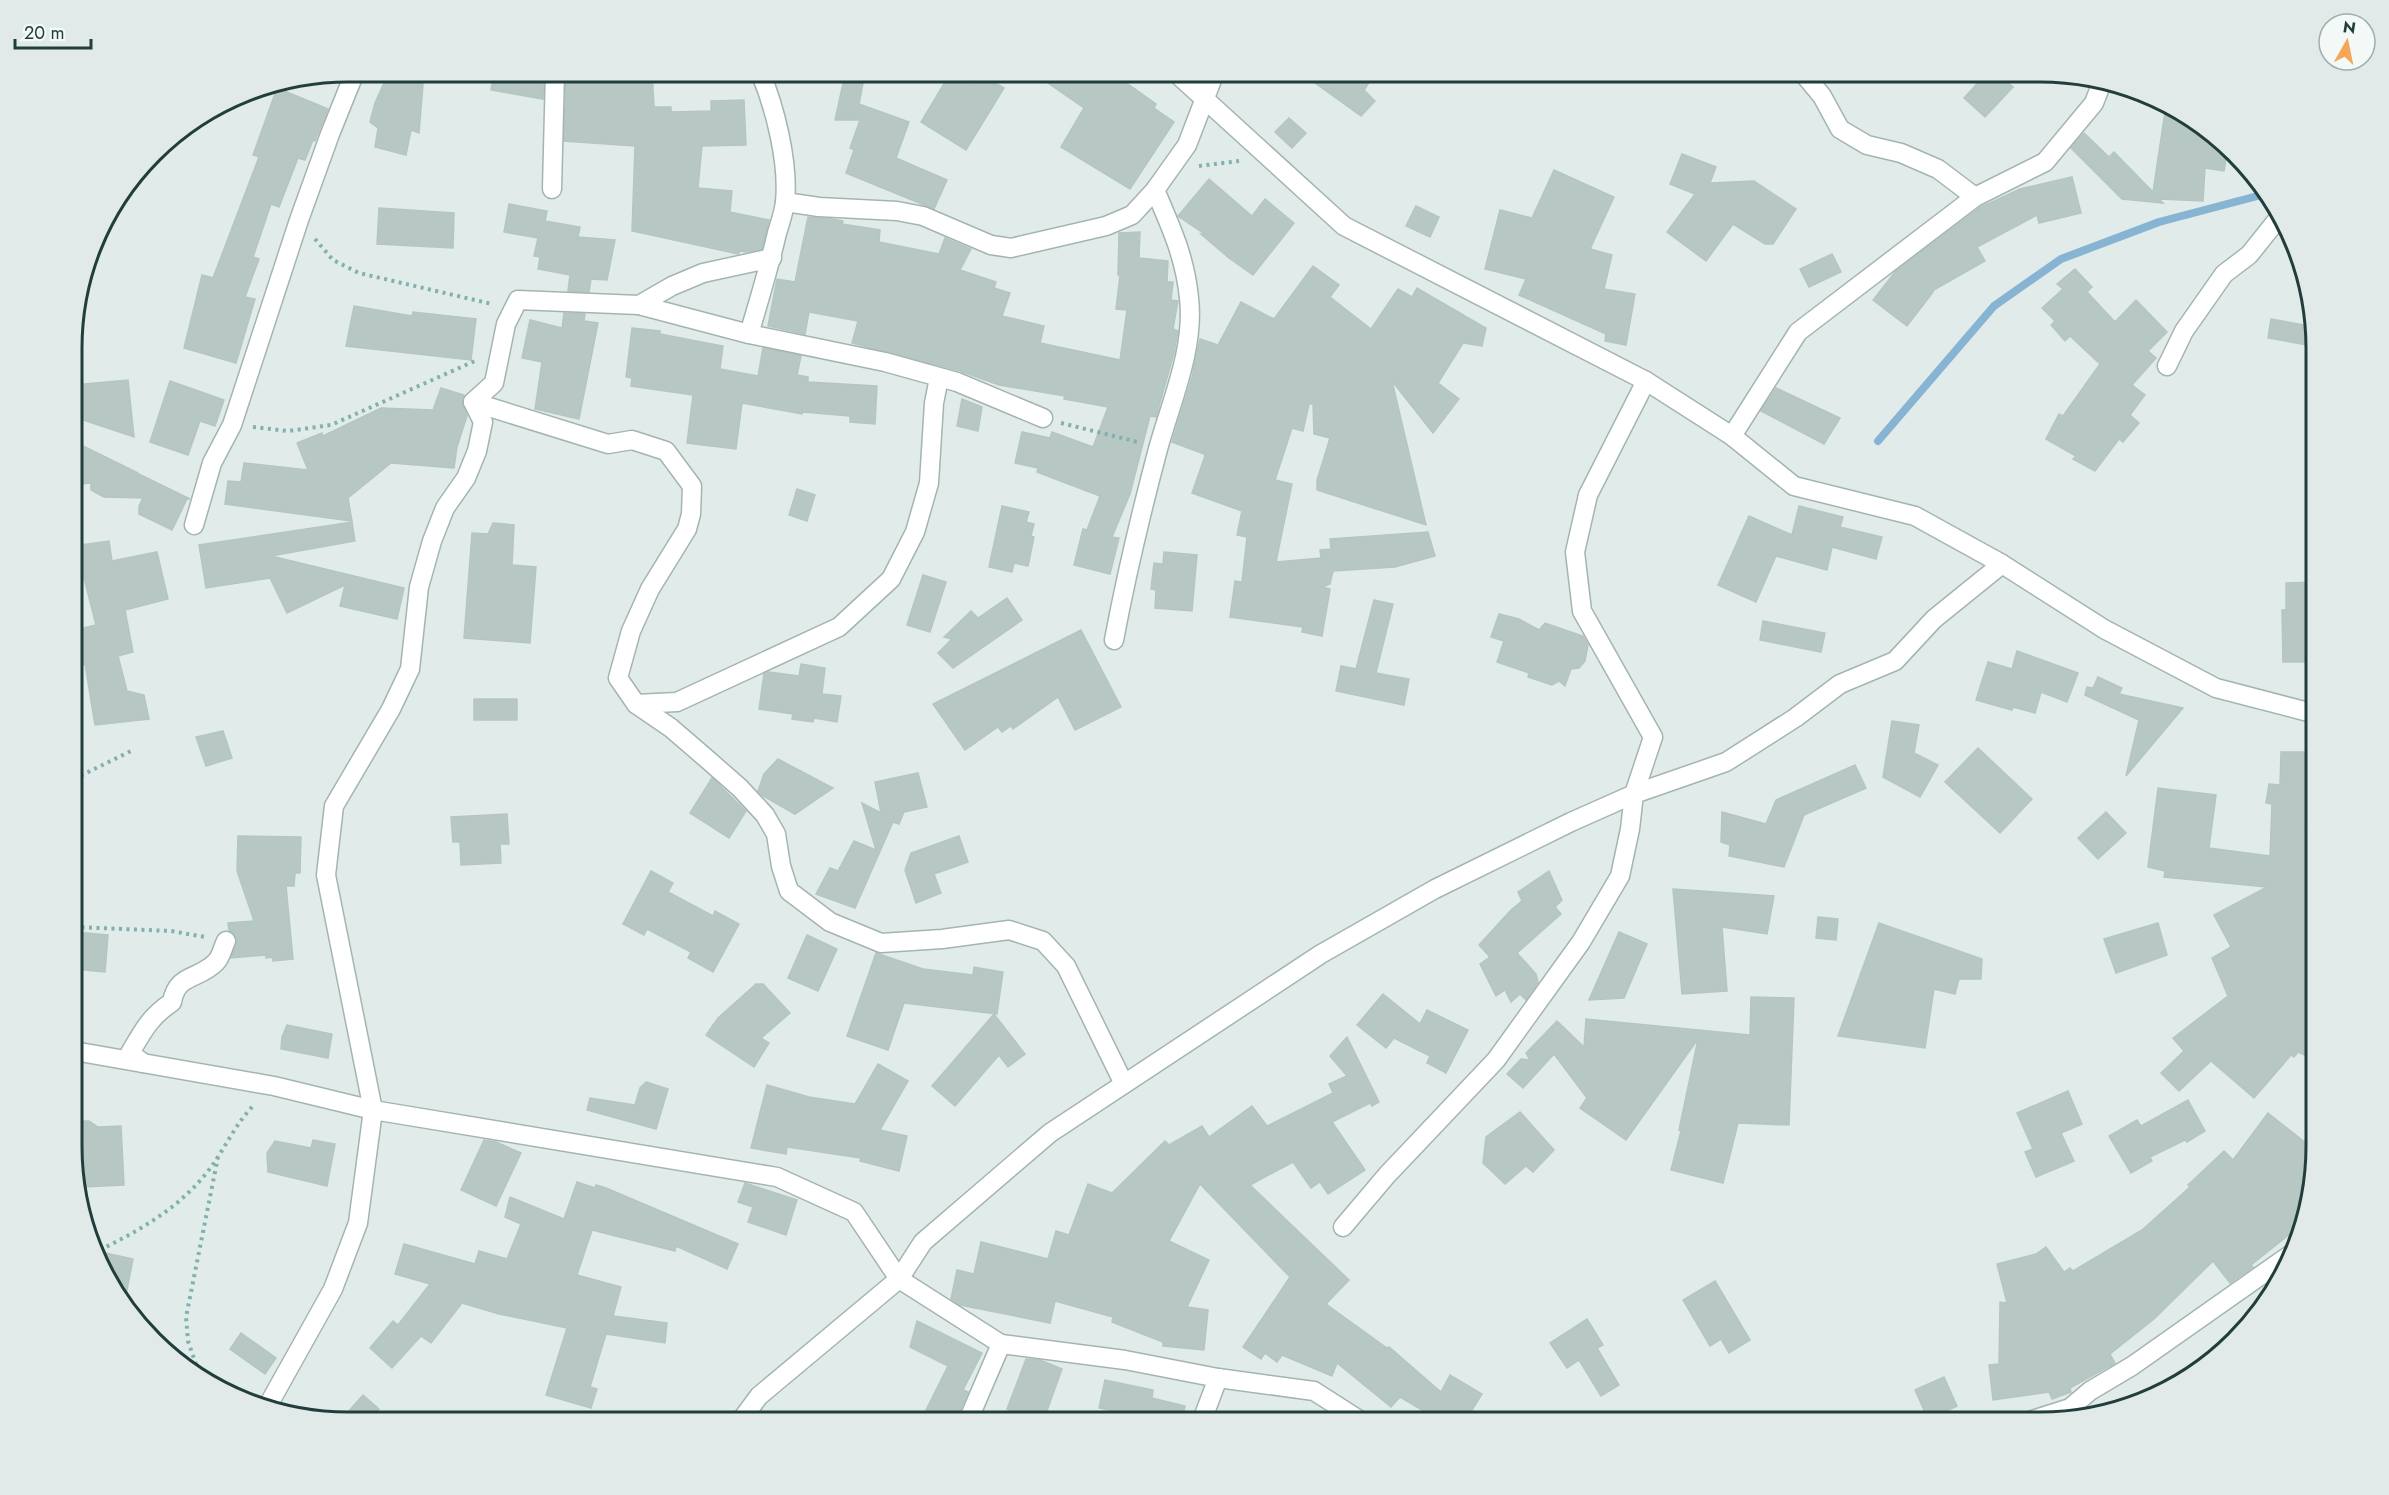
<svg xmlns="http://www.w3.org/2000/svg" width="2389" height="1495" font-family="Jost,sans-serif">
<rect width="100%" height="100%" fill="#e1ecea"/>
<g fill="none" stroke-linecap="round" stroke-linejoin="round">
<path stroke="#88b4d3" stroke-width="8" d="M1878 441 1994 306 2061 259 2159 222 2265 194"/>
</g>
<g fill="#b7c7c4" stroke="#b4c6c3" stroke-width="1.5">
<path d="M389 72H424L419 133 411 130 406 155 375 147 378 128 370 122 375 103Z"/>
<path d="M494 72H544L543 99 491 90Z"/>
<path d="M566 72H652L654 107H671V112L711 111V101L744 100 746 145 702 146 698 188 732 191 730 212 769 220 762 249 746 252 740 251 738 254 632 231 635 146 564 141Z"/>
<path d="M951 72 971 85 978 73 1004 88 966 150 921 122Z"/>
<path d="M1032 72H1111L1156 104 1154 108 1174 122 1130 189 1061 147 1084 108Z"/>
<path d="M1300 72H1376L1364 90 1375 101 1361 116Z"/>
<path d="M1988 72H1995L2013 87 1985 117 1964 98Z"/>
<path d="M844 79 863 83 859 104 909 122 896 158 947 180 934 209 846 173 854 150 850 148 860 120H835Z"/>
<path d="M277 88 328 109 315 141 313 140 305 160 298 158 279 207 271 204 253 257 259 259 245 297 255 299 236 363 184 348 202 275 213 278 259 157 253 155Z"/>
<path d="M2166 105 2194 118 2227 153 2224 171 2205 168 2203 201 2159 199 2163 203 2122 199 2071 148 2084 133 2109 157 2114 152 2153 192Z"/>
<path d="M1289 118 1306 133 1292 148 1275 132Z"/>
<path d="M1682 154 1716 167 1710 183 1754 181 1796 209 1773 244H1765L1733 224 1706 261 1667 232 1695 194 1670 184Z"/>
<path d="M1554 170 1614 197 1590 249 1612 255 1604 289 1635 294 1626 345 1605 341 1606 334 1519 295 1526 279 1485 269 1500 210 1532 218Z"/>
<path d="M2072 177 2081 213 2039 223 2037 215 1977 247 1985 261 1932 291 1933 292 1907 326 1873 300 1895 272 1979 208 2020 189Z"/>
<path d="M1209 179 1252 216 1265 199 1294 223 1253 275 1229 258 1201 234 1206 235 1178 216Z"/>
<path d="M509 204 547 211 545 221 580 227 578 237 615 240 607 280 591 279 589 292 568 291 570 275 538 269 540 257 534 256 538 238 504 232Z"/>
<path d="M1416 206 1439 217 1430 237 1406 226Z"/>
<path d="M379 208 454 213 453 248 377 244Z"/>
<path d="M808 217 832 219 843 221 842 224 880 230 879 242 939 254 945 238 971 249 960 270 996 282 994 288 1010 293 1002 316 1044 326 1040 343 1120 360 1127 310 1116 309 1120 275H1118L1119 233 1140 232 1139 258 1168 261 1167 282H1173L1171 300 1178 301 1173 329 1178 331 1174 353 1156 417 1150 416 1130 494 1112 537 1119 538 1110 574 1074 565 1083 529 1087 530 1100 496 1037 472 1038 468 1015 463 1022 432 1050 438 1052 432 1093 447 1108 407 1064 399 1065 396 999 385 960 371 852 343 858 321 809 312 805 334 768 326 777 279 795 282Z"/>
<path d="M1832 254 1841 272 1809 287 1800 269Z"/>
<path d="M1313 266 1339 285 1330 297 1371 329 1398 289 1412 297 1417 288 1486 328 1482 346 1463 343 1438 383 1459 399 1433 433 1392 381 1426 525 1317 490V480L1330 438 1314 434 1313 404H1309L1303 431 1292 428 1275 480 1292 484 1276 562 1321 558 1320 550 1331 549 1330 539 1428 532 1435 556 1395 567 1333 571 1330 584 1322 587 1330 589 1322 636 1302 632 1303 627 1230 617 1235 581 1242 582 1247 537 1237 535 1242 511 1192 493 1205 456 1204 454 1172 442 1192 377 1200 339 1218 345 1241 302 1274 319Z"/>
<path d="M2075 269 2092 287 2087 292 2115 322 2136 300 2167 332 2148 351 2156 358 2132 385 2145 395 2130 415 2139 423 2123 442 2119 439 2095 471 2073 459 2076 456 2046 439 2059 414 2063 416 2100 364 2070 336 2065 341 2051 325 2055 321 2042 308 2063 289 2057 284Z"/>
<path d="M354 306 412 316 413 312 476 319 471 360 346 346Z"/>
<path d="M564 313 585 314 584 321 598 323 579 419 535 409 542 362 522 358 530 320 562 328Z"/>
<path d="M2271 319 2310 326 2307 345 2268 338Z"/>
<path d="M632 328 660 331V334L723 346 720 369 758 376 763 348 801 356 797 375 808 377V382L877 386 875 424 850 422V416L803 412 802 414 742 403 736 449 687 443 693 395 631 386 632 378 626 377Z"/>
<path d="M128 380 134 437 74 417V385Z"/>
<path d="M170 381 224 400 215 426 200 421 188 455 150 442Z"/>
<path d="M441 388 464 395 462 404 467 416 457 447 454 468 391 463 348 498 352 521 225 504 228 481 241 482 244 463 308 470 297 443 322 433 323 436 381 408 433 410Z"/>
<path d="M1776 388 1840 418 1824 444 1761 411Z"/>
<path d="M962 399 982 407 978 431 957 426Z"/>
<path d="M81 445 138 473V477L139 474 190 499H187L172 530 139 514V506L143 498 104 497 91 490V483L81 484Z"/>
<path d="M797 489 815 495 807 521 789 515Z"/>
<path d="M1002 506 1029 512 1026 522 1034 524 1031 536 1034 537 1028 566 1014 563 1012 572 989 567Z"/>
<path d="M1799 506 1843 517 1840 527 1882 537 1876 559 1832 547 1827 570 1776 556 1756 602 1718 585 1749 516 1792 535Z"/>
<path d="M352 522 355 541 271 556 404 588 397 619 340 606 345 585 287 613 270 578 206 588 199 545Z"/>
<path d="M493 523 514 525 512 565 536 567 530 643 464 638 472 533 488 534Z"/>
<path d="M109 541 112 561 157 552 168 599 125 610 133 652 118 656 127 691 144 695 149 719 95 725 85 664 74 666V630L96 625 83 574 74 575V546Z"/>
<path d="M1164 552 1197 555 1192 611 1155 608 1156 590 1151 589 1154 563 1163 564Z"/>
<path d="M923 575 946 582 930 632 907 625Z"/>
<path d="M2313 582 2312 662H2283L2282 610H2286V583Z"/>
<path d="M1007 598 1022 620 953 668 938 653 952 639 944 637 971 611 978 618Z"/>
<path d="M1374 600 1393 604 1376 673 1409 679 1404 705 1336 691 1341 666 1356 669Z"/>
<path d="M1499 614 1519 619 1539 630 1545 623 1583 636 1588 645 1585 661 1579 668 1571 669 1565 686 1559 681 1552 685 1528 677 1529 673 1497 662 1504 641 1491 637Z"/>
<path d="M1763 621 1825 633 1821 652 1760 640Z"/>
<path d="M1081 630 1121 707 1075 730 1058 697 1013 729 1011 726 1002 732 998 727 965 750 933 704Z"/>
<path d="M2017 651 2078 673 2067 702 2041 692 2035 713 2013 707 2012 710 1976 700 1988 662 2012 669Z"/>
<path d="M801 664 825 668 822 694 841 696 837 722 814 718 813 722 792 719 793 714 759 709 764 674 769 672 799 676Z"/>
<path d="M2098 677 2122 688 2119 694 2183 708 2126 776 2139 720 2085 695 2087 687 2093 688Z"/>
<rect x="474" y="699" width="43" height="21"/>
<path d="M1892 721 1919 725 1914 753 1938 765 1920 797 1883 777Z"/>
<path d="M223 731 232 758 206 766 196 737Z"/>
<path d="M1978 748 2032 799 2000 833 1945 782Z"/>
<path d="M2281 752H2307V760H2316V782H2312L2311 819H2307V825H2305L2308 899 2316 894V1060L2298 1052 2294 1057 2291 1055 2254 1098 2211 1061 2179 1091 2161 1073 2184 1051 2173 1038 2228 996 2212 958 2231 947 2214 915 2267 887 2164 877 2165 871 2148 867 2158 788 2216 795 2209 848 2270 856 2272 804 2266 803 2269 784 2280 785Z"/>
<path d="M778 759 833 788 795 814 763 796 758 791 764 774Z"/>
<path d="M1855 765 1866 788 1804 815 1784 867 1729 856 1730 845 1721 842 1722 812 1766 824 1776 800Z"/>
<path d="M918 773 927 807 904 812 899 824 893 822 855 908 816 894 830 868 838 871 854 841 876 850 862 803 881 813 875 782Z"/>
<path d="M712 778 746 811 729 838 690 813Z"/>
<path d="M2106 812 2126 833 2098 859 2078 838Z"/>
<path d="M507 814 509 844H500L501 863 461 865 460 842H453L451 817Z"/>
<path d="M238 836 301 837 300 873H295L294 886H286L293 959 273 961 272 957 266 958V955L231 958 237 940 235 934 229 930 228 923 254 921 237 871Z"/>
<path d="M959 836 968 862 934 874 941 893 916 903 905 870 911 853Z"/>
<path d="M651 871 673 883 668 892 713 916 715 911 739 924 713 972 688 958 691 952 647 929 644 935 623 924Z"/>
<path d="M1549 871 1562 900 1555 907 1561 914 1517 953 1536 974 1538 982 1526 1000 1520 994 1511 1002 1505 990 1496 996 1480 964 1490 957 1479 945 1511 910 1522 901 1518 892Z"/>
<path d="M1673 889 1774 896 1767 934 1722 927 1727 991 1682 994Z"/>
<path d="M1818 917 1838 919 1836 940 1816 938Z"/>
<path d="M1879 923 1982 959 1981 979H1959L1955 994 1934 989 1925 1048 1838 1036Z"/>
<path d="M2158 923 2167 955 2116 973 2104 939Z"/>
<path d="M74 932 108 935 105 972 74 969Z"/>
<path d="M1619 932 1647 944 1624 998 1589 1000Z"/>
<path d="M807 935 837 949 818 991 788 978Z"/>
<path d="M876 953 923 969 973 975 974 967 1003 972 997 1014 904 1003 888 1050 847 1036Z"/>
<path d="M756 984H763L790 1013 761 1038 769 1043 754 1067 706 1035 718 1018Z"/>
<path d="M1383 994 1420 1024 1427 1010 1468 1030 1446 1073 1427 1063 1430 1056 1394 1038 1386 1048 1357 1025Z"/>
<path d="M1751 997 1794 998 1789 1125 1738 1123 1723 1183 1671 1170 1681 1131 1679 1130 1698 1039 1626 1140 1580 1108 1587 1098 1554 1054 1523 1088 1507 1074 1521 1059 1530 1060 1526 1053 1557 1021 1584 1047 1586 1019 1750 1035Z"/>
<path d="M994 1014 1025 1054 1008 1067 999 1055 955 1106 932 1086Z"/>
<path d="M287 1025 332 1034 328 1058 281 1049 282 1037Z"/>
<path d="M1347 1037 1379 1102 1372 1106 1370 1103 1332 1122 1365 1170 1328 1194 1320 1182 1311 1188 1293 1162 1250 1185 1349 1280 1326 1304 1387 1348 1389 1347 1441 1392 1450 1375 1482 1394 1464 1423H1444L1400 1397 1391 1407 1337 1363 1332 1376 1282 1355 1277 1362 1265 1353 1261 1359 1243 1347 1290 1277 1200 1184 1169 1241 1209 1260 1187 1307 1208 1310 1204 1350 1163 1346V1342L1112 1322 1113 1317 1055 1301 1050 1323 960 1305 951 1299 957 1270 974 1274 981 1242 1048 1259 1056 1231 1069 1235 1088 1184 1112 1193 1165 1141 1169 1145 1202 1126 1209 1137 1252 1106 1267 1126 1333 1093 1329 1084 1347 1076 1330 1056Z"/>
<path d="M878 1064 908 1081 880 1130 907 1136 899 1171 860 1161 861 1158 787 1147 786 1154 751 1148 767 1085 809 1097 855 1104Z"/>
<path d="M646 1082 668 1089 656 1129 587 1110 590 1098 635 1105 640 1088Z"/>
<path d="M2068 1091 2082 1124 2061 1133 2074 1161 2036 1177 2025 1152 2033 1149 2017 1113Z"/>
<path d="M2188 1100 2205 1131 2187 1142 2185 1140 2150 1157 2152 1161 2131 1173 2109 1136 2137 1120 2141 1126Z"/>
<path d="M1520 1112 1554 1150 1533 1172 1526 1166 1505 1184 1483 1163 1486 1137Z"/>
<path d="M2268 1113 2316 1151V1164L2305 1222 2251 1265 2253 1267 2230 1283 2213 1261 2154 1319 2110 1354 2115 1363 2070 1388 2071 1392 2052 1399 2049 1392 1993 1400 1989 1365 1999 1364 2000 1302 2007 1303 1997 1264 2036 1254 2046 1247 2064 1272 2070 1268 2073 1271 2142 1230 2190 1187 2188 1185 2224 1151 2233 1160Z"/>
<path d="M83 1121H89L98 1127 121 1126 124 1185 82 1187 81 1168 74 1169V1130Z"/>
<path d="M313 1140 335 1144 327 1186 268 1172 267 1153 275 1141 311 1148Z"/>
<path d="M484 1140 496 1142 521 1153 496 1206 461 1190Z"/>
<path d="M577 1182 595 1188 596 1185 606 1188 738 1244 727 1269 676 1246 675 1251 592 1230 577 1275 621 1287 613 1316 667 1323 665 1343 606 1334 590 1387 597 1389 591 1408 546 1395 567 1328 499 1314 462 1303 431 1343 421 1336 392 1368 370 1348 393 1321 398 1325 430 1284 395 1274 404 1244 475 1264 479 1251 507 1259 521 1224 505 1217 510 1197 564 1219Z"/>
<path d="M745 1183 797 1200 786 1235 748 1222 753 1207 738 1202Z"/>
<path d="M101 1252 133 1259 124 1305 118 1300Z"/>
<path d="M1715 1281 1750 1340 1729 1353 1721 1339 1710 1346 1683 1300Z"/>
<path d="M1587 1319 1603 1345 1597 1348 1619 1385 1601 1396 1579 1360 1567 1368 1550 1343Z"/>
<path d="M917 1321 982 1353 963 1390 968 1392 956 1420 926 1410 948 1366 910 1347Z"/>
<path d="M241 1333 276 1358 265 1374 230 1349Z"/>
<path d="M1026 1359 1040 1360 1062 1369 1043 1422 1007 1409Z"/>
<path d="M1944 1377 1957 1406 1928 1419 1915 1390Z"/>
<path d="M1105 1380 1153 1390 1152 1398 1185 1406 1181 1423H1148L1149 1419 1099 1408Z"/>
<path d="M363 1395 379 1409 366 1423 339 1422Z"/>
</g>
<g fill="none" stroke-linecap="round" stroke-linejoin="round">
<g stroke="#a4b4b3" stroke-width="21">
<g id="street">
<path d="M1175 72 1344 226 1646 381 1732 436 1794 486 1915 516 2002 564 2104 629 2216 688 2316 714"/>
<path d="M1802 72 1822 96 1840 129 1867 145 1901 153 1938 169 1975 197"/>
<path d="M552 189 555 72"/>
<path d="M785 202 819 207 897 211 923 216 991 245 1011 248 1106 226 1132 215 1155 190 1187 145 1215 72"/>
<path d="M639 305 672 286 703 273 772 258"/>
<path d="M749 334C759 301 769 267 777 233 780 223 784 212 785 202 789 163 775 107 760 72"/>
<path d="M2167 366 2184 331 2224 274 2249 255 2281 215"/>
<path d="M473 402 608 444 632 440 666 451 692 486 691 514 687 529 650 589 631 631 618 678 636 704 677 702 839 627 891 579 915 532 929 483 934 403 939 378"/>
<path d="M1732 436 1798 332 1975 197 2045 162 2094 103 2102 82"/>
<path d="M194 525 212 463 232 425 299 220 330 134 355 72"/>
<path d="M1114 640C1126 576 1141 513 1158 449 1171 402 1195 348 1189 298 1185 257 1171 227 1155 190"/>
<path d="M636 704 671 728 707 759 740 788 765 815 776 834 781 866 789 891 830 922 881 943 942 939 1009 930 1043 941 1066 966 1124 1084"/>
<path d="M74 1051 274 1086 373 1110 777 1177 854 1212 899 1279 1001 1344 1125 1360 1218 1378 1314 1391 1364 1423"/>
<path d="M143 1063 130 1053C144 1029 150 1017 172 1002 177 973 199 980 216 962 221 957 223 947 226 941"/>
<path d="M1343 1227 1387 1175 1496 1060 1581 942 1620 876 1630 829 1634 794 1726 762 1795 718 1840 684 1895 661 1934 619 2002 564"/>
<path d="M266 1409 333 1289 358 1223 373 1110 326 875 334 806 391 709 410 669 419 587 432 541 445 508 466 478 477 451 483 422 473 402 494 383 506 324 518 300 639 305 749 334 885 362 957 382 1043 418"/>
<path d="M2026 1422 2070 1408 2090 1391 2132 1366 2294 1252"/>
<path d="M739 1423 759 1396 899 1279 923 1242 1050 1133 1321 954 1435 889 1571 822 1634 794 1653 737 1582 611 1575 552 1588 495 1646 381"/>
<path d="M967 1423 1001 1344"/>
<path d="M1201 1423 1218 1378"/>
</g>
</g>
<g stroke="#81b1ae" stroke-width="4" stroke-dasharray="3 4.5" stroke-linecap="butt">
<path d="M1199 166 1239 161"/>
<path d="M315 239 333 260 359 273 492 304"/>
<path d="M1061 423 1138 442"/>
<path d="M253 427 288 431 331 425 477 360"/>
<path d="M74 779 133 750"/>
<path d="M74 927 171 931 205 937"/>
<path d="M100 1250C138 1231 176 1210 204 1176 223 1154 233 1126 254 1105"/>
<path d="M201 1379 188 1341 186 1317 218 1157"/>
</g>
<use href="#street" stroke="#fff" stroke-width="18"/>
</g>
<path d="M0 0H2389V1495H0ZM348 82H2040A266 266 0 0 1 2306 348V1146A266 266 0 0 1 2040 1412H348A266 266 0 0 1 82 1146V348A266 266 0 0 1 348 82Z" fill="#e1eae8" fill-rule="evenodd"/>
<path fill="none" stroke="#213e3d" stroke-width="3" d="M348 82H2040A266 266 0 0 1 2306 348V1146A266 266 0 0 1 2040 1412H348A266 266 0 0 1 82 1146V348A266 266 0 0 1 348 82Z"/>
<g transform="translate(2347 42) rotate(9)"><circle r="28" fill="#f2f9f7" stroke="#9eaead" stroke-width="1.5"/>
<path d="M0-4.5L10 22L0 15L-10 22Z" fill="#f6a656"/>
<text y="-9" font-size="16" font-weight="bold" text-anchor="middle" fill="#213e3d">N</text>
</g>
<path d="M15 39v9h76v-9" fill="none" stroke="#213e3d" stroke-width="3"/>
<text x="24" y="39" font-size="18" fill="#213e3d" stroke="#f2f9f7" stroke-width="4.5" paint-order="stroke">20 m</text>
</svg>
